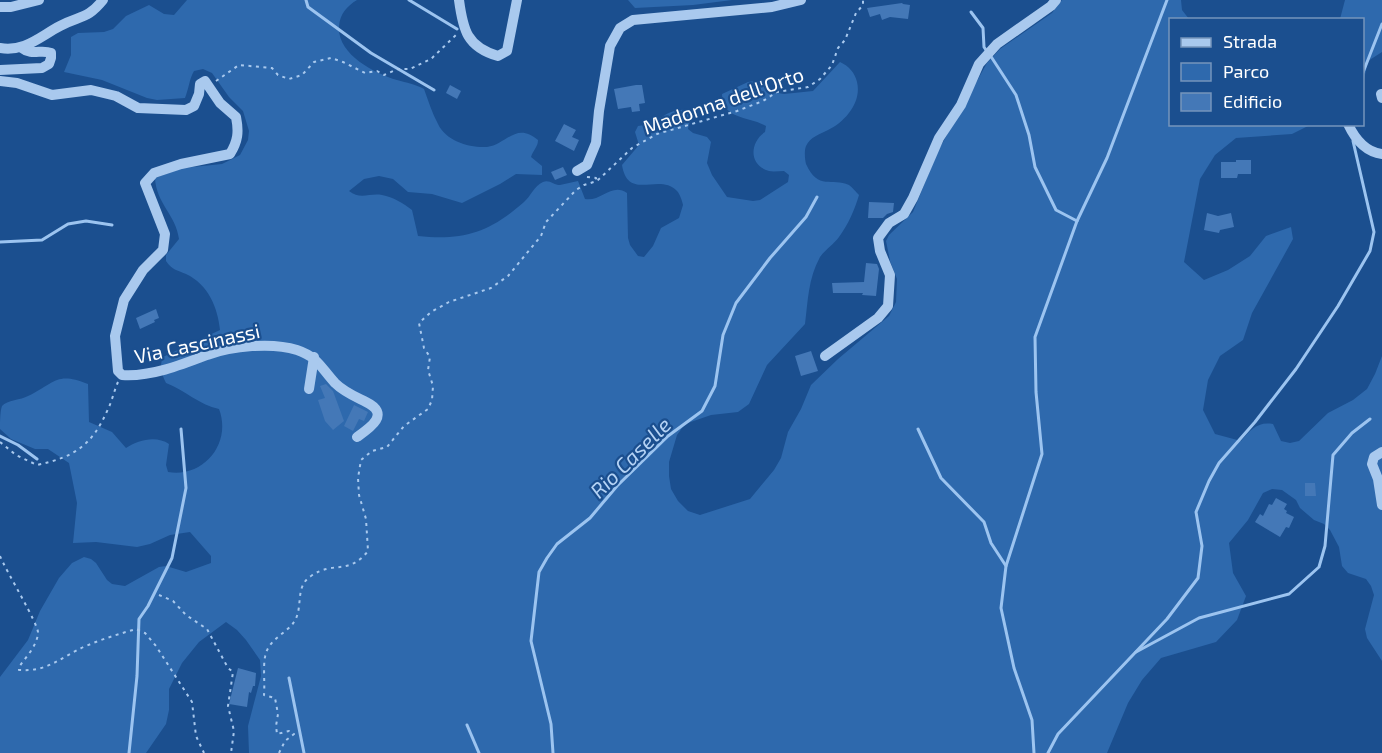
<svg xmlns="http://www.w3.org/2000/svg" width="1382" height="753" font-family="'Exo 2',sans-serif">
<rect width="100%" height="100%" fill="#1b4f8f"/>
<g fill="#2e69ad">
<path d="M187 0H357C347 6 340 14 339 26 337 54 374 73 397 80 407 83 415 84 424 89 428 100 432 113 438 124 446 141 469 148 487 147 506 145 516 121 538 140 538 147 533 150 531 157L542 166V175L516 174 500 184 462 203 432 194 408 192 393 179 379 176 364 179 349 191C360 200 369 193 382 195 393 197 403 203 412 210L418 236C463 241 490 232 524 202 531 196 534 186 543 182 549 179 554 185 560 185 566 184 572 182 578 181L585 199C601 202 612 182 627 193L628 238 630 245 638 256 644 257 653 246 661 228 679 218 683 205C682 201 680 194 677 191 659 172 628 202 622 165L639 145 635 132 638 126C659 124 666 108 687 110L691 116 688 129 693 133 707 137 711 142 707 163 712 175 727 197 753 201 760 200 788 182 789 175 784 171C779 171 773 172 769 171 748 165 750 142 765 132L766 126C749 116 722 120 722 94L748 82 755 81 761 83 771 92 784 94 813 91 840 62C849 66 855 73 857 82 862 102 845 122 828 130 820 134 810 137 806 146 804 151 805 160 806 164 818 191 832 177 849 185 852 187 856 192 859 195 855 209 848 225 839 237 834 244 825 250 820 257 808 279 808 301 805 324L767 365 749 404 738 412 711 415 685 424 677 435 669 462V476L671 489 678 501 688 511 700 515 750 499 774 470 781 458 788 432 801 409 811 385 838 359 889 316 896 302 897 279 890 261 886 241 889 235 913 212 938 151 987 63 1000 49 1052 13 1062 0H1181L1182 10 1189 19 1170 20V124L1310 125 1292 134 1236 138 1215 155 1200 179 1184 262 1204 280 1228 270 1250 256 1266 236 1291 227 1293 239 1252 313 1243 340 1220 356 1208 380 1203 410 1215 434 1241 441C1250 430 1258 421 1273 424L1281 441 1290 443 1299 441 1328 413 1353 400 1367 389 1375 374 1382 356V661L1367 638 1365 629 1374 595 1371 586 1366 579 1348 573 1342 566 1339 547 1330 530 1324 524 1314 520 1300 508 1296 500 1282 490 1272 489 1263 493 1248 520 1229 543 1233 573 1246 596 1237 620 1216 642 1161 658 1142 680 1128 703 1107 753H249L248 726 261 676 260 660 246 640 237 630 226 622 199 642 182 663 169 689V710L166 724 146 753H0V677L28 640 40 611 59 578 72 563 84 557 91 559 96 563 107 580 112 584 125 586 159 567 166 566 186 572 211 563V556L190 532 170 535 150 544 137 547 96 542 73 543 77 503 69 463 48 449H35L11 439 0 429C0 423 0 411 2 406 7 400 21 400 28 396 55 383 56 371 88 384L89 422 112 432 126 448C138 440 156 435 169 444L166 465 168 472C204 478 232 443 219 409 199 405 185 390 166 383 162 375 159 366 163 357L220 330C218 308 208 284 186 274 177 270 172 270 166 261V255L179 239C176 215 156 203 155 178L183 168 222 164 240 155 248 140 249 131 243 111 229 97 212 73 203 69 194 71C189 80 189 88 185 98L157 100 147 98 102 80 64 72 71 55V37L78 33 104 32 113 29 126 16 149 5 164 14 174 15Z"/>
<path d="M628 0H732L693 5 635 8Z"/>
<path d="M1345 0H1382V52L1368 61 1363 84 1362 20 1340 19Z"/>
</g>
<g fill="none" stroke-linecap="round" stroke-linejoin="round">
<g stroke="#9cc4f0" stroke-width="3">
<path d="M306 0 308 7 371 53 434 90"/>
<path d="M409 0 457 29"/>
<path d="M971 12 983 28 984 47 986 50"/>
<path d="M990 55 1016 95 1029 135 1035 167 1056 210 1077 221"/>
<path d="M1362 75 1382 24"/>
<path d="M0 242 42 240 68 224 86 221 112 225"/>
<path d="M918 429 941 478 984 522 991 543 1006 566"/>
<path d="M0 436 18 445 37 459"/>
<path d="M1136 652 1199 618 1289 594 1319 567 1325 546 1333 455 1352 433 1370 419"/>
<path d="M289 678 304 753"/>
<path d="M467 725 479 753"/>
<path d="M129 753 137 676 139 619 148 606 172 558 186 488 181 429"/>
<path d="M553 753 551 724 531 641 539 572 547 558 557 544 590 518 617 486 668 436 702 411 715 386 723 335 736 303 770 258 806 217 817 197"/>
<path d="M1034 753 1032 720 1014 668 1001 608 1006 566 1042 454 1036 392 1035 337 1077 221 1107 158 1167 0"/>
<path d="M1048 753 1058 734 1167 619 1198 578 1202 546 1196 512 1209 481 1219 463 1255 422 1296 369 1338 306 1370 251 1374 232 1353 141"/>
</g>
</g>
<g fill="#4478b7">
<path d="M902 3 903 4 910 5 908 19 890 17 882 20 880 14 870 17 867 8Z"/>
<path d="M450 85 461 91 457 99 446 93Z"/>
<path d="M636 85H642L645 103 639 104 640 111 632 112 631 107 618 109 614 89Z"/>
<path d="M564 124 576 130 572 137 579 140 574 151 555 141Z"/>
<path d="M1236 160H1251V174H1238L1237 178H1221V162H1236Z"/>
<path d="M563 167 567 175 555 180 551 172Z"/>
<path d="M869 202 894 203 893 212 887 214 883 218H868Z"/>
<path d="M1207 213 1218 216 1231 213 1234 227 1220 230 1219 233 1204 230Z"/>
<path d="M866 263 877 264 879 269 876 296 862 295 863 293H833L832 283 864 282Z"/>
<path d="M156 309 159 318 154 320 155 322 140 329 136 318Z"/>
<path d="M811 351 818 371 801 376 795 356Z"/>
<path d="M326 384 333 391 344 421 333 430 325 421 318 400 325 398 320 386Z"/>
<path d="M354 405 368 412 364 421 359 419 353 431 344 426Z"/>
<path d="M1305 483H1315L1316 496H1305Z"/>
<path d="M1276 498 1287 504 1284 509 1287 511 1286 513 1294 517 1289 528 1286 527 1280 537 1255 522 1260 514 1263 516 1269 504 1272 505Z"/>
<path d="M238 668 256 673 255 686H253L251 693 249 692 247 707 229 704Z"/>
</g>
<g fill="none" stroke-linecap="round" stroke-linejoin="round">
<g stroke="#a9c9ee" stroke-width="2" stroke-dasharray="3 4.5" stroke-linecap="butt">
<path d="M216 81 239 65 272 68 278 75 289 79 302 75 314 62 331 58 343 62 365 73 377 71 384 75 398 69H410L431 59 456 35"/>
<path d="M587 177 596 178 597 181"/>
<path d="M0 442 16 455 37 465C74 457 92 446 108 409 112 401 114 391 118 382"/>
<path d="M0 556C6 571 39 625 38 633 37 646 26 657 19 667V670C49 672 60 657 86 646 102 639 119 634 136 629L145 633 156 646 192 702 196 736 204 753"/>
<path d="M159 595 173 601 186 615 207 629 228 668 233 672 228 706 234 731 231 753"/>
<path d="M279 753 285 741 294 734 289 731 277 734 276 726 278 714 275 698 264 695C265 684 263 667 265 657 268 639 286 634 294 622 304 607 294 587 311 576 334 560 348 576 368 551L366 519 359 495 358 478 361 460 372 451 387 447 404 426 428 409 432 400 433 386 428 370 430 357 424 348 419 323 431 312 449 302 491 288 508 276 541 236 546 222 576 190 584 185 597 181 632 148 657 134 737 111 763 101 777 92 808 87 820 79 832 65 838 48 845 40 856 13 863 5V0"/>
</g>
<g stroke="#a9c9ee" stroke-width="10">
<path d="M459 0C463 30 467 47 498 56L507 51 517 0"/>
<path d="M0 7H11L39 0"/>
<path d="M0 48C25 52 39 37 60 26 80 15 87 20 103 0"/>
<path d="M0 70 42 68 49 64 51 58V53C41 49 32 56 22 48"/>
<path d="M0 81 17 83 52 95 91 90 116 96 138 108 186 110 194 106 199 94 200 84 205 81 220 103 236 117C239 132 238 141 230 154L181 164 154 173 145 183 165 234 163 250 143 270 124 300 115 336 118 371 122 375C150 377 181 365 207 355 232 346 272 342 297 350 318 357 321 368 335 383 344 392 354 396 366 402 391 414 370 428 357 437"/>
<path d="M1381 94 1382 98"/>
<path d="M1348 124C1355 139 1365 152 1382 154"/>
<path d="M577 171 587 165 596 143 599 111 610 46 620 28 633 20 772 7 801 0"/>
<path d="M825 356 878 318 888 306 890 275 880 251 878 238 889 223 904 214 913 198 939 138 961 105 979 64 997 44 1051 6 1056 0"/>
<path d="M309 389 314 357"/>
<path d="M1382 452 1374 457 1372 464 1378 479 1382 505"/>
</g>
</g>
<g text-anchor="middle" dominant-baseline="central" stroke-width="4.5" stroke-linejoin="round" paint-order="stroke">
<g font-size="20" fill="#fff" stroke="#1b4f8f">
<text transform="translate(723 100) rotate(-19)">Madonna dell'Orto</text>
<text transform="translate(197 343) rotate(-12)">Via Cascinassi</text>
</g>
<g font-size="21" font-style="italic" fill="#b5d3f5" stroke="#1b4f8f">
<text transform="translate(630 457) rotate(-45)">Rio Caselle</text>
</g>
</g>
<rect x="1169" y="18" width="195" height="108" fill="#1b4f8f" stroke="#7695bc" stroke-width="1.5"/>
<rect x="1181" y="38" width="30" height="9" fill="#a9c9ee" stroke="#7695bc" stroke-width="1.5"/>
<text x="1223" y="48" font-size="18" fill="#ffffff">Strada</text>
<rect x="1181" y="63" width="30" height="18" fill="#2e69ad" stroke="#7695bc" stroke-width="1.5"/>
<text x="1223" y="78" font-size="18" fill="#ffffff">Parco</text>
<rect x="1181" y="93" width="30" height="18" fill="#4478b7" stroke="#7695bc" stroke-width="1.5"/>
<text x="1223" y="108" font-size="18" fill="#ffffff">Edificio</text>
</svg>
